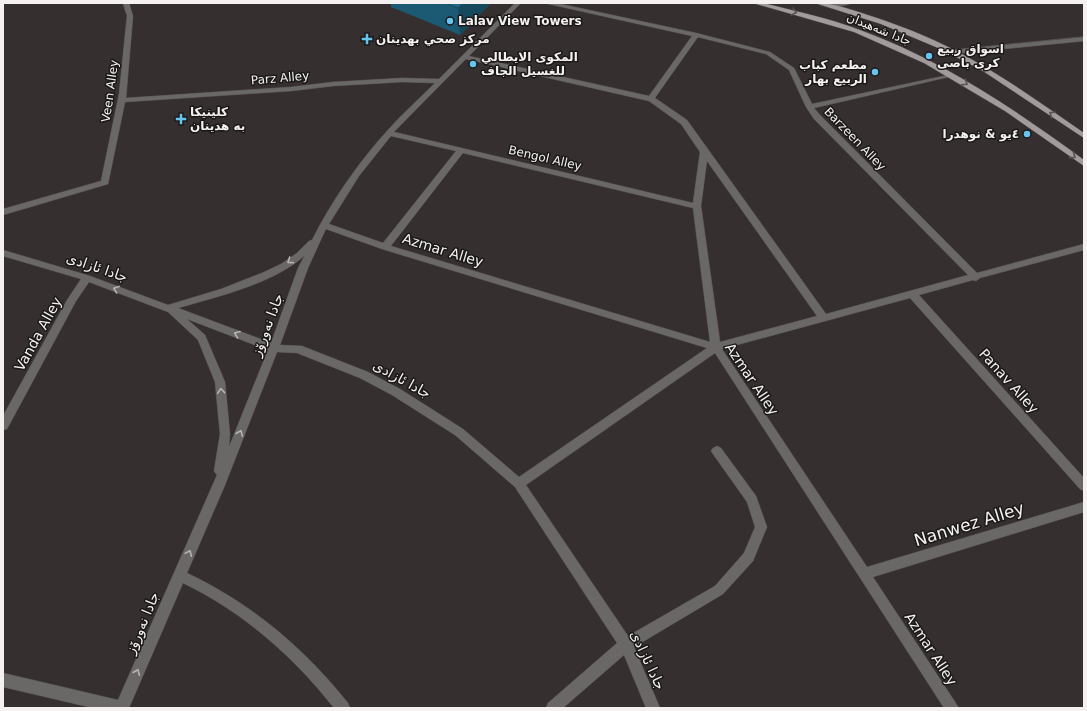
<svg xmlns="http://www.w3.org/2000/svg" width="1087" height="711" font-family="'DejaVu Sans','Noto Naskh Arabic',sans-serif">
<rect width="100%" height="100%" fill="#35302f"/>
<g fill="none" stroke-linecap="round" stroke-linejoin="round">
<g stroke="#544f4e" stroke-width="1">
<g id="minor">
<path d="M123 3H129L133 16 126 98 291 87 333 82 402 78 439 79 515 3H521L469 56 649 96 692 36 544 3H556L696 33 770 52 794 68 812 104 953 74V76L814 108 820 115 977 273 1084 244V250L980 278 976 281 973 280 919 295 1084 478V491L1080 489 910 298 722 349 867 567 1084 502V512L873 577 959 708H944L715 353 526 485 628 636 715 586 744 553 755 527 747 502 713 454 711 451 713 448 717 446 721 448 756 496 767 527 753 561 723 594 634 647 660 708H646L624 655 563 708H546L548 703 617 643 515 487 455 435 392 395 360 378 297 353 277 352 225 485 187 573C252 604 303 647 348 703L350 708H334C293 656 243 612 183 583L129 708H93L3 687V673L118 700 217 475 214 471 220 434 215 382 198 340 168 312 89 282 76 301 7 429 3 430V416L67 300 81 279 3 256V250L90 276 168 305 221 289 262 273 281 264 297 253 309 241 312 240C331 202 358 163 387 131 402 114 419 99 435 83L402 82 333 86 291 91 125 102 108 184 3 215V209L101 181 119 94 127 16ZM698 37 766 54 789 70 806 107 814 119 968 275 826 314 687 120 655 98ZM466 59 649 101 681 124 700 152 693 203 394 132ZM391 136 456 151 383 243 329 224 359 176ZM463 153 693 208 710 342 391 246ZM707 161 817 316 720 342 701 206ZM326 229 382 249 707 348 519 477 463 429 400 389 368 372 302 346 280 345 308 268ZM305 255 298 268 271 343 178 308C216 297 276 283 305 255ZM187 319 268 350 229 447 230 434 225 382 205 335Z"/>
<path d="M830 3H852C847 6 830 8 825 5Z"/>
<path d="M1084 37V41L952 54 949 52 952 50Z"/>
</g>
</g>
<g stroke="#544f4e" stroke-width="1">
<g id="major">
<path d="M753 3H763C795 11 828 18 860 30 942 60 1014 109 1084 160V166L1005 111 924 63 854 32Z"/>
<path d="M815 3C835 3 855 11 874 17 907 28 939 41 969 58 1009 80 1046 107 1084 133V138L983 71 943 50 881 24Z"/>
</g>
</g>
<use href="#minor" fill="#6a6767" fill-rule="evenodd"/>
<use href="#major" fill="#a19c9b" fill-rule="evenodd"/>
</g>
<path fill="#1c5973" d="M391 3H491L460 35 391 7Z"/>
<path fill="#17495e" d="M463 3H491L460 35 458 8Z"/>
<path fill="#216886" stroke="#17495e" d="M445 3H463L458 8Z"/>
<defs><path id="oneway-chevron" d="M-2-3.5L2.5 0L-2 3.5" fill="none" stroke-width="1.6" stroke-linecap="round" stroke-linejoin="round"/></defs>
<g stroke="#575453">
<use href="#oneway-chevron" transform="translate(794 12) rotate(14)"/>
<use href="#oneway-chevron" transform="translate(965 83) rotate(32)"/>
<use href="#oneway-chevron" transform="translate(1052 114) rotate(-146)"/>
<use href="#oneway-chevron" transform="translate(1073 156) rotate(36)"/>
</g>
<g stroke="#b6b3b2">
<use href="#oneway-chevron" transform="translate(290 261) rotate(146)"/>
<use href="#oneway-chevron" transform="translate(116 289) rotate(-160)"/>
<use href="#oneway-chevron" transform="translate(237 334) rotate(-159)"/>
<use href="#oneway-chevron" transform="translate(221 391) rotate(-96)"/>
<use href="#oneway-chevron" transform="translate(240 433) rotate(-68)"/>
<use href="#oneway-chevron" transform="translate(189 553) rotate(-66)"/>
<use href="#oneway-chevron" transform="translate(137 672) rotate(-67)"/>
</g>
<g fill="#66c4ef" stroke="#1b1918" stroke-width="1.5">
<circle cx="450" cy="21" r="4"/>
<path d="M365 33h4v4h4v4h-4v4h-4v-4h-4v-4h4z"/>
<circle cx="929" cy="56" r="4"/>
<circle cx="473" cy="64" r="4"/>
<circle cx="875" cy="72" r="4"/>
<path d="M179 113h4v4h4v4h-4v4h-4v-4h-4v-4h4z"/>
<circle cx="1027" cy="134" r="4"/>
</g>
<g text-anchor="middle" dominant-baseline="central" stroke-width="3" stroke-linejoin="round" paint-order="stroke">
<g font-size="12" font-weight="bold" fill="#f4f1f0" stroke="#1b1918" text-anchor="start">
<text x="458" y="21">Lalav View Towers</text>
<text x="376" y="39">مركز صحي بهدينان</text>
<text x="937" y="49">اسواق ربيع<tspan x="937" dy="14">كرى باصى</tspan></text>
<text x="481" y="57">المكوى الايطالي<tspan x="481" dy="14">للغسيل الجاف</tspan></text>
<text x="867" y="65" text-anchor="end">مطعم كباب<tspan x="867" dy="14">الربيع بهار</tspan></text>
<text x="190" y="112">كلينيكا<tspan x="190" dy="14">به هدينان</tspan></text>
<text x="1019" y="134" text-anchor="end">٤يو &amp; نوهدرا</text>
</g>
<g font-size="12" fill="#f4f1f0" stroke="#1b1918">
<text transform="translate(879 29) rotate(22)">جادا شەهیدان</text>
<text transform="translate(280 78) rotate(-5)">Parz Alley</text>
<text transform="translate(110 91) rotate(-82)">Veen Alley</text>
<text transform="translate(855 139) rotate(46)">Barzeen Alley</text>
<text transform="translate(545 158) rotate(13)">Bengol Alley</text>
</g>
<g font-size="14" fill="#f4f1f0" stroke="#1b1918">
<text transform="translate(443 250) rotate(17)">Azmar Alley</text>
<text transform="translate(97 267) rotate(19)">جادا ئازادی</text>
<text transform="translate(267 325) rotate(-69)">جادا نەورۆز</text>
<text transform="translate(38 334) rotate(-61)">Vanda Alley</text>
<text transform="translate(402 379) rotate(29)">جادا ئازادی</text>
<text transform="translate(752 379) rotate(56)">Azmar Alley</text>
<text transform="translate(1009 381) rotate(48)">Panav Alley</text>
<text transform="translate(142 623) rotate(-67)">جادا نەورۆز</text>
<text transform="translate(931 649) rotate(57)">Azmar Alley</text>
<text transform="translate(648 660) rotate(65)">جادا ئازادی</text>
</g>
<g font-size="17" fill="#f4f1f0" stroke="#1b1918">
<text transform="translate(969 524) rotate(-17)">Nanwez Alley</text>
</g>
</g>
<rect width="1087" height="711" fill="none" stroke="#f4f1f0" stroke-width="8"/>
</svg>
